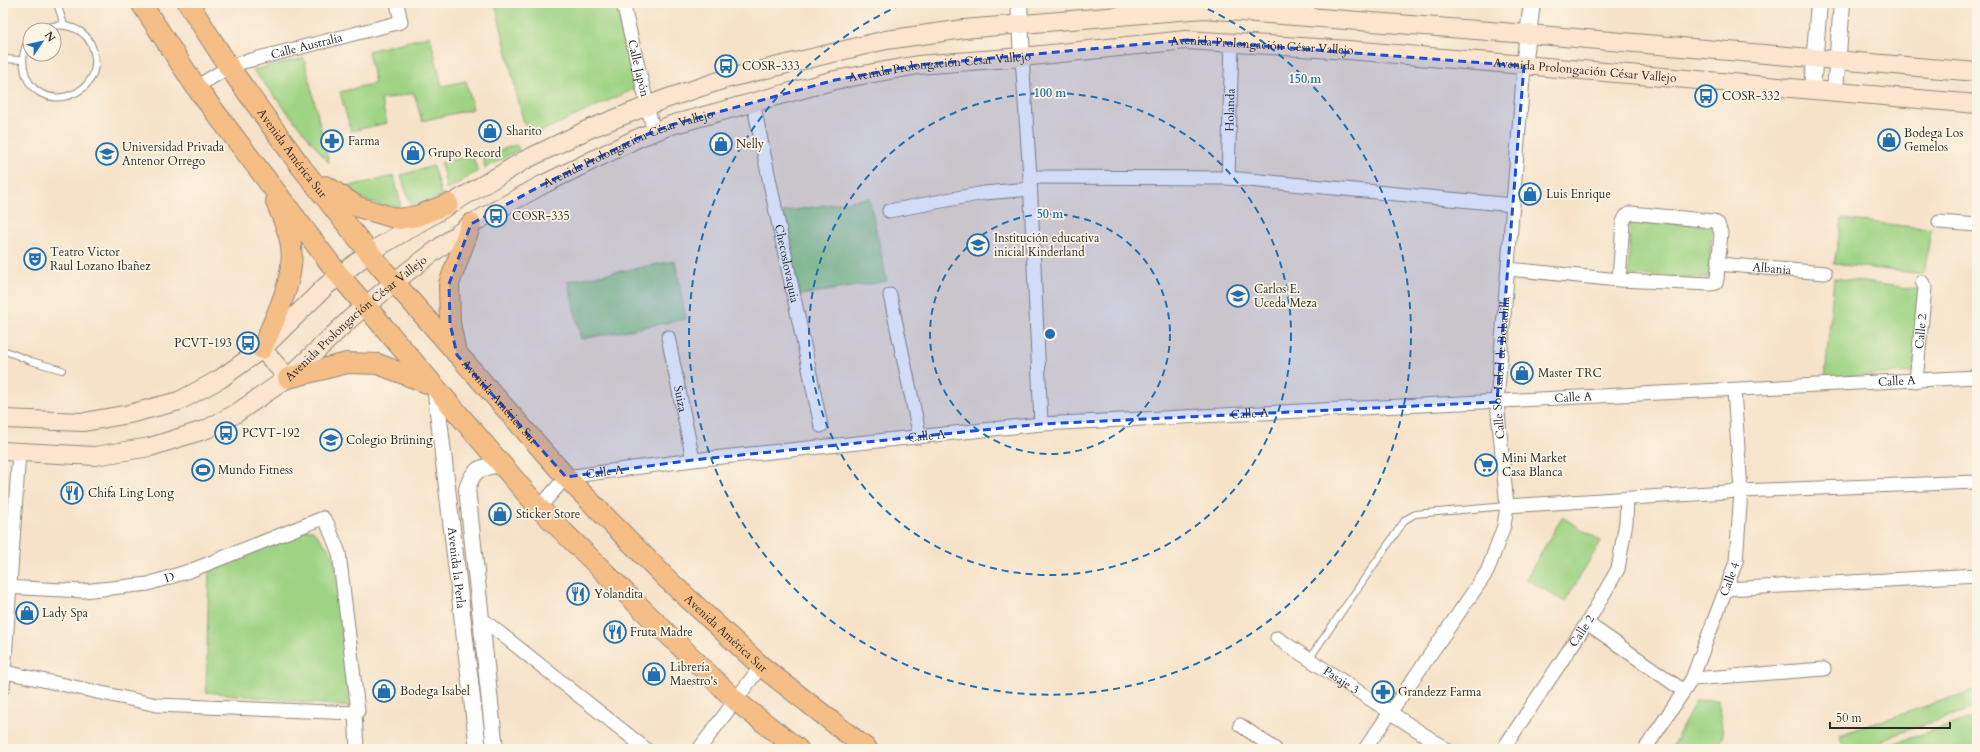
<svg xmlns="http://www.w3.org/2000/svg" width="1980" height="752" font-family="Cardo,serif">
<rect width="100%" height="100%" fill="#fcf5e5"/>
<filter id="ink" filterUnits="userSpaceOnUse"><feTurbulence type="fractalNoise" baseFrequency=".025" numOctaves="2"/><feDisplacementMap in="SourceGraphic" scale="8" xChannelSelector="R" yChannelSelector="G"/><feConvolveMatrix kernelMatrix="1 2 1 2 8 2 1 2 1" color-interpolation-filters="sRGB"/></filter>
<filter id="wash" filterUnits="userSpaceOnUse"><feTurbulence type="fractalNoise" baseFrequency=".012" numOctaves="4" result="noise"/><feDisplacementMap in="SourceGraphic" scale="16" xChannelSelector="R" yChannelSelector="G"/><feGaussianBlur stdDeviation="0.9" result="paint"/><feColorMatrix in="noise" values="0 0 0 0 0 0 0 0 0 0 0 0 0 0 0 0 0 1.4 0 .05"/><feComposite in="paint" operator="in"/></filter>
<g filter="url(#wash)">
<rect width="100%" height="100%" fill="#f6e2c9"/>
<g fill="#9ed383" stroke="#647f57">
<path d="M495 3H616L634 89 531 136 523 120Z"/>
<path d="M430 36 442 86 466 81 473 109 422 121 414 93 381 100 387 123 351 131 340 92 375 83 368 51Z"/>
<path d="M304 58 329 163 253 70Z"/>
<path d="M515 145 518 146 519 150 485 168 483 156Z"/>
<path d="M472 155 478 171 447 190 441 163Z"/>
<path d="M433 166 442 197 411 206 401 175Z"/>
<path d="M394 176 401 206C374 206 366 201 342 188Z"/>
<path d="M869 198 887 281 800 295 783 212Z"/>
<path d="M1842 219 1931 229 1924 274 1834 264Z"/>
<path d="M1631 220 1712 226 1709 278 1628 275Z"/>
<path d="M675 261 686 319 581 339 568 281Z"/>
<path d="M1834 278 1922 290 1913 372 1825 378Z"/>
<path d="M1562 517 1601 541 1565 602 1526 579Z"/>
<path d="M304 530H313L332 553 335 564 350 707 206 692 209 567Z"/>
<path d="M1977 689V707L1894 735 1868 749H1840L1843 746 1839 735Z"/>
<path d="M1718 700 1723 736 1717 749H1671L1696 701Z"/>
<path d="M1977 716V749H1897L1895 743Z"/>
</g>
</g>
<g filter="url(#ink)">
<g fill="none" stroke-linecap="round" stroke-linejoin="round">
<g stroke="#90867a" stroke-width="8">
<g id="service">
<path d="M57 3 64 25"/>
<path d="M30 40C23 48 22 58 24 68 33 120 114 97 91 44 83 26 58 21 41 30"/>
<path d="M3 59 22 60"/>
<path d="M3 350 31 361 62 370"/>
<path d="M1309 659 1405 520 1415 514 1507 506"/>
</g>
</g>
<g stroke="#90867a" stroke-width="15">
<g id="minor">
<path id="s1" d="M623 3 654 133"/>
<path d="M1306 18 1308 3"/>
<path d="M1022 57 1030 177 1041 424"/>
<path id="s2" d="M196 87 229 67 243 62 401 22 397 3"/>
<path id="s3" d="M753 102 821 426"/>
<path d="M1030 177 1228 178 1513 205"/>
<path id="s4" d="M1228 178 1232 42"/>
<path d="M889 211 984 193 1030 189"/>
<path d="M1939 222 1977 225"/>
<path id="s5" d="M1718 264 1825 273"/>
<path d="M1508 269 1619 280 1710 284 1716 283 1717 279 1721 233 1718 224 1713 221 1631 213 1626 216 1623 222 1619 280"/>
<path d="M890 295 920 437"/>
<path id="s6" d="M668 337 693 460"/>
<path id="s7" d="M1916 381 1925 287 1922 282"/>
<path d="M1507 506 1741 491 1977 482"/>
<path id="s8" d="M539 508 566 477 693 460 1041 424 1977 377"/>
<path id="s9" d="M3 587 83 591 148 584 192 570 323 518 327 523 339 553 358 711 355 713 357 749"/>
<path d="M1726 589 1977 575"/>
<path d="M481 618 646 749"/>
<path d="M1587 623 1684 691"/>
<path id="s10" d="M1277 638 1446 749"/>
<path d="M5 672 157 705 355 713"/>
<path d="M1692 679 1824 669"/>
<path d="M3 688 19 452"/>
<path d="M1240 725 1275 749"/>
<path d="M699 749 761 666"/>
<path id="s11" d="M1365 749 1487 572 1504 526 1507 506 1497 402 1524 66"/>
<path id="s12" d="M1503 749 1587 623 1618 569 1626 522 1627 499"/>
<path id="s13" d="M1645 749 1692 679 1736 562 1741 491 1734 390"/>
</g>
</g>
<g stroke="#90867a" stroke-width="18">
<g id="tertiary">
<path d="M1019 3 1022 57"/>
<path d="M1524 66 1532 3"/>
<path d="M1812 90 1819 3"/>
<path d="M1835 91 1842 3"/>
<path id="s14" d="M435 386 478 749"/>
<path d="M495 749 467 489C474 467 480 468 502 464"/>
</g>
</g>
<g stroke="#90867a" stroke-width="20">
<g id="secondary">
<path d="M262 349 288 378"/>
<path d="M3 419 84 422 129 414 179 401 220 379 262 349 326 286 370 252 525 160 589 129 665 99 725 79 886 40 964 29 1203 9 1528 34 1977 72"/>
<path id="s15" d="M3 451 95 456 150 447 207 429 235 414 288 378 351 318 407 272 471 224 542 185 638 138 671 125 835 80 918 65 1022 57 1186 40 1349 50 1977 104"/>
</g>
</g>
<g stroke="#90867a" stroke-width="22">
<g id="primary">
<path d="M141 3 196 87 339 275 539 508 736 701 798 749"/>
<path id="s16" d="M188 3 229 67 302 168 379 265 566 477 667 579 761 666 867 749"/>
<path d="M326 186 358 207 398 219 417 216 448 204"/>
<path d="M262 349C275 317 298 276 290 240 287 227 281 214 276 202"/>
<path d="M456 353 450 323 449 284 471 224"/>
<path d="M288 378 347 363 378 364 432 385"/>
</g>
</g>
<use href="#service" stroke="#fff" stroke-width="6"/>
<use href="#minor" stroke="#fff" stroke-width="13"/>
<use href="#tertiary" stroke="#fff" stroke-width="16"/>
<use href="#secondary" stroke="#fbe5cf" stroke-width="18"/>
<use href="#primary" stroke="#f6be87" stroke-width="20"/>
</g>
</g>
<path fill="#1d4ed8" fill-opacity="0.2" stroke="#1d4ed8" stroke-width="3" stroke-dasharray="8 5" stroke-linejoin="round" d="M1186 40 1524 66 1497 402 1041 424 693 460 566 477 457 355 450 323 449 284 471 224 542 185 638 138 671 125 835 80 918 65Z"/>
<g fill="none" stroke="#1f6fb2" stroke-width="2" stroke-dasharray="7 5">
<circle cx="1050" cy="334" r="120"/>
<circle cx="1050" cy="334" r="241"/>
<path d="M1197 4A361 361 0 1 1 903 4"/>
</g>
<defs>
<g id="bus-ring" transform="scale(1.15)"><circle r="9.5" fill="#fcf5e5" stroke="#1f6fb2" stroke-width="1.5"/><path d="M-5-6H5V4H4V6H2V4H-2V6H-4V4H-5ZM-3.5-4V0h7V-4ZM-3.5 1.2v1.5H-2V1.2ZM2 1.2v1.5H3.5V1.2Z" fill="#1f6fb2"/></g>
<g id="shop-ring" transform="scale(1.15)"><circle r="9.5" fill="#fcf5e5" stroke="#1f6fb2" stroke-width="1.5"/><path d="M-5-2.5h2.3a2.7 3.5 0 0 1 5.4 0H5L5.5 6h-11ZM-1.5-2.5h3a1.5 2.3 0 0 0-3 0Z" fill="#1f6fb2"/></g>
<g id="pharmacy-ring" transform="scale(1.15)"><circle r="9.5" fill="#fcf5e5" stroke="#1f6fb2" stroke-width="1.5"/><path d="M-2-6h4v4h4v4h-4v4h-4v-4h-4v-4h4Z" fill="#1f6fb2"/></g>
<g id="university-ring" transform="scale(1.15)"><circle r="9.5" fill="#fcf5e5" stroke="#1f6fb2" stroke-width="1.5"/><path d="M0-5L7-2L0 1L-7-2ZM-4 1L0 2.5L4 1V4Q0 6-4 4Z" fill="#1f6fb2"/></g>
<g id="school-ring" transform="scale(1.15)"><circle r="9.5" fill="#fcf5e5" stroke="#1f6fb2" stroke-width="1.5"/><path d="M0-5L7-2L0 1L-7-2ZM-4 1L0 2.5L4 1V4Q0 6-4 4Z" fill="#1f6fb2"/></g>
<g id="theatre-ring" transform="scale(1.15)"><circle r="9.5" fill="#fcf5e5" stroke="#1f6fb2" stroke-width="1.5"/><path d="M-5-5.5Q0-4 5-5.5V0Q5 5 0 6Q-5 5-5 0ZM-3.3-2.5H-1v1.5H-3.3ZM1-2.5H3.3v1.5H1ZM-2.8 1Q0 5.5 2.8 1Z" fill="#1f6fb2"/></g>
<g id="supermarket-ring" transform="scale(1.15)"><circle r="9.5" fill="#fcf5e5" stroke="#1f6fb2" stroke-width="1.5"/><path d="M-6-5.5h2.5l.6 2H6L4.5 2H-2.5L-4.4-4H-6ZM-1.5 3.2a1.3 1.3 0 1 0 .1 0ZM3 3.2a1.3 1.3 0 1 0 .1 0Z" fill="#1f6fb2"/></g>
<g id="stadium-ring" transform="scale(1.15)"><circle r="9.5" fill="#fcf5e5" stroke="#1f6fb2" stroke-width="1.5"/><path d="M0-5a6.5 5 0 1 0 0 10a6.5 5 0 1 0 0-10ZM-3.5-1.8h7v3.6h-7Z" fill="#1f6fb2"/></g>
<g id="restaurant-ring" transform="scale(1.15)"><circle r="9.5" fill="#fcf5e5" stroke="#1f6fb2" stroke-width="1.5"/><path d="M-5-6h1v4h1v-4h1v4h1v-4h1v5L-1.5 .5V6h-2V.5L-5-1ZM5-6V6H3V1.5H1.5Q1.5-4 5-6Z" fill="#1f6fb2"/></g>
</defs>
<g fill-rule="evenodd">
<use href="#bus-ring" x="726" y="66"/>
<use href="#bus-ring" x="1706" y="96"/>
<use href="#shop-ring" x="490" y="131"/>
<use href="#shop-ring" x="1889" y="140"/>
<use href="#pharmacy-ring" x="332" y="141"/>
<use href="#shop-ring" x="721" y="144"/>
<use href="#shop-ring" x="413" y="153"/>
<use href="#university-ring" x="107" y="154"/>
<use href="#shop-ring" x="1530" y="194"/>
<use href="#bus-ring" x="496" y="216"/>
<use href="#school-ring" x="978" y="245"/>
<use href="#theatre-ring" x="35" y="259"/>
<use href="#school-ring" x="1238" y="296"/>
<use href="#bus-ring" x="248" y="343"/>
<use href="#shop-ring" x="1522" y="373"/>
<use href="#bus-ring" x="226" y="433"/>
<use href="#school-ring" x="331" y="440"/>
<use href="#supermarket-ring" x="1486" y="465"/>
<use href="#stadium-ring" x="203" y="470"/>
<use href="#restaurant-ring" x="72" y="493"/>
<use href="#shop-ring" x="500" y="514"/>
<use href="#restaurant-ring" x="578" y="594"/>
<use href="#shop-ring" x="27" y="613"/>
<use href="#restaurant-ring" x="615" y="632"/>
<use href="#shop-ring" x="654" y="674"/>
<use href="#shop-ring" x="384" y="691"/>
<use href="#pharmacy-ring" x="1383" y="692"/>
</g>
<g text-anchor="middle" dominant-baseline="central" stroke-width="3.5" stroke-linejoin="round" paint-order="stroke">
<g font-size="12" fill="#2b2b2b" stroke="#fcf5e5">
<text stroke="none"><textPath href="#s2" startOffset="119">Calle Australia</textPath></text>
<text stroke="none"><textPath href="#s15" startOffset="1366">Avenida Prolongación César Vallejo</textPath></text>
<text stroke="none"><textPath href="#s15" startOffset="1042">Avenida Prolongación César Vallejo</textPath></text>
<text stroke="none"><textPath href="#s1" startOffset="67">Calle Japón</textPath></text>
<text stroke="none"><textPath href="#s15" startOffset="1690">Avenida Prolongación César Vallejo</textPath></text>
<text stroke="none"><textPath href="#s4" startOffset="68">Holanda</textPath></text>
<text stroke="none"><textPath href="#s15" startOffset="718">Avenida Prolongación César Vallejo</textPath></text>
<text stroke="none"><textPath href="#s16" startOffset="183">Avenida América Sur</textPath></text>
<text stroke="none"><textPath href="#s3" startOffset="165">Checoslovaquia</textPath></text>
<text stroke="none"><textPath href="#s5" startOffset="54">Albania</textPath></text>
<text stroke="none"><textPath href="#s15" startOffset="394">Avenida Prolongación César Vallejo</textPath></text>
<text stroke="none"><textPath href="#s7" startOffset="50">Calle 2</textPath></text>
<text stroke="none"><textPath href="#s11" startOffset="423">Calle Sor Isabel de Bobadilla</textPath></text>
<text stroke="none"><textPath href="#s8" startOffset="1376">Calle A</textPath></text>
<text stroke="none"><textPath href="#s8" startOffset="1052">Calle A</textPath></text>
<text stroke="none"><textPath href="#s6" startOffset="63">Suiza</textPath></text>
<text stroke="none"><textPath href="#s16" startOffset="507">Avenida América Sur</textPath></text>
<text stroke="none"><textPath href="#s8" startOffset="728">Calle A</textPath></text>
<text stroke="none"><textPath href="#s8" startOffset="404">Calle A</textPath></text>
<text stroke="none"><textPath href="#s8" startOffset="80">Calle A</textPath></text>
<text stroke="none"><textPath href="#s14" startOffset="183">Avenida la Perla</textPath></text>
<text stroke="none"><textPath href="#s9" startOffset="168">D</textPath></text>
<text stroke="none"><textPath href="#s13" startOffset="191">Calle 4</textPath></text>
<text stroke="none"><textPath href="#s12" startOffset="142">Calle 2</textPath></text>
<text stroke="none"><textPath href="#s16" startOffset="831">Avenida América Sur</textPath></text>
<text stroke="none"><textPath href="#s10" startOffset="77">Pasaje 3</textPath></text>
</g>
<g font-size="12" fill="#2b2b2b" stroke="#fcf5e5" text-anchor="start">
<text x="742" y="66">COSR-333</text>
<text x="1722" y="96">COSR-332</text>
<text x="506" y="131">Sharito</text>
<text x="1904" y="133">Bodega Los<tspan x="1904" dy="14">Gemelos</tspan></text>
<text x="348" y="141">Farma</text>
<text x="736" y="144">Nelly</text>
<text x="122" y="147">Universidad Privada<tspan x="122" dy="14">Antenor Orrego</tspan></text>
<text x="428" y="153">Grupo Record</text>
<text x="1546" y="194">Luis Enrique</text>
<text x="512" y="216">COSR-335</text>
<text x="994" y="238">Institución educativa<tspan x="994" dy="14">inicial Kinderland</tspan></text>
<text x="50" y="252">Teatro Victor<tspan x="50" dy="14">Raul Lozano Ibañez</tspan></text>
<text x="1254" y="289">Carlos E.<tspan x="1254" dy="14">Uceda Meza</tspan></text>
<text x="232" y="343" text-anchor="end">PCVT-193</text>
<text x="1538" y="373">Master TRC</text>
<text x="242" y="433">PCVT-192</text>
<text x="346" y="440">Colegio Brüning</text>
<text x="1502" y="458">Mini Market<tspan x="1502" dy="14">Casa Blanca</tspan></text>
<text x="218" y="470">Mundo Fitness</text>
<text x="88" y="493">Chifa Ling Long</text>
<text x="516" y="514">Sticker Store</text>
<text x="594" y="594">Yolandita</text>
<text x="42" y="613">Lady Spa</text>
<text x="630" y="632">Fruta Madre</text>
<text x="670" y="667">Librería<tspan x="670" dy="14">Maestro's</tspan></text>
<text x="400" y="691">Bodega Isabel</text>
<text x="1398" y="692">Grandezz Farma</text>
</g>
</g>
<circle cx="1050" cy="334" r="6" fill="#1f6fb2" stroke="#fcf5e5" stroke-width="2"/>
<g font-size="12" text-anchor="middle" font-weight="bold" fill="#1f6fb2" stroke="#fcf5e5" stroke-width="3.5" stroke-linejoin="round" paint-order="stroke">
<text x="1305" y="83">150 m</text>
<text x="1050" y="97">100 m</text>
<text x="1050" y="218">50 m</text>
</g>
<rect width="1980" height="752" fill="none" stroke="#fcf5e5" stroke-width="16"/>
<g transform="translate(42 42) rotate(56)"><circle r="19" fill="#fcf5e5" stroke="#a8a49b"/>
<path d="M0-3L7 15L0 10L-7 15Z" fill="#1f6fb2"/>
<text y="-6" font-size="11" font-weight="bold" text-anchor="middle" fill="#2b2b2b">N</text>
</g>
<path d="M1830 722v6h120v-6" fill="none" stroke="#2b2b2b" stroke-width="2"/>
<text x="1836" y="722" font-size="12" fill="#2b2b2b" stroke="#fcf5e5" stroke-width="3" paint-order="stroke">50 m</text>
</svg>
